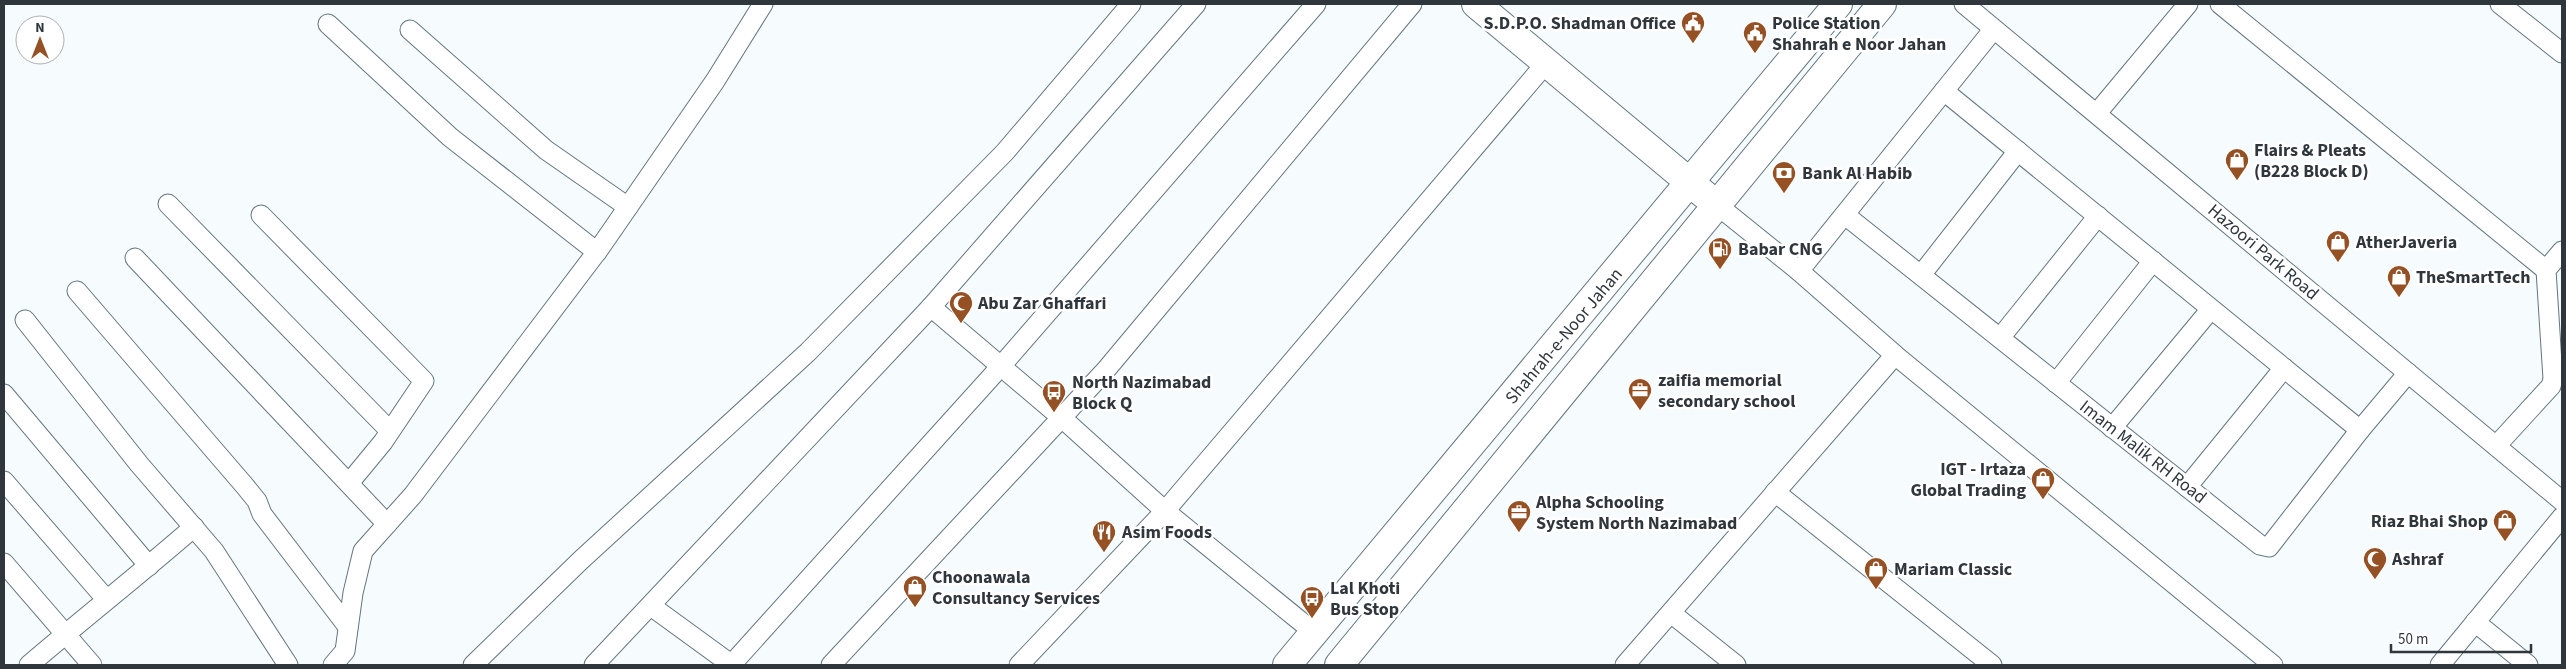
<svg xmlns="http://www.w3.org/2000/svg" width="2566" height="669" font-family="'Source Sans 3',sans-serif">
<rect width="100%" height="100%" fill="#f6fbfd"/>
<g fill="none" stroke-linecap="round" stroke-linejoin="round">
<g stroke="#637680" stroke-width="21">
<g id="street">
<path d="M1964 4 2562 501"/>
<path d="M2220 4 2546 270"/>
<path d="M2500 4 2562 53"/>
<path d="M328 24 450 137 597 252"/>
<path d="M410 30 546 150 628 207"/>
<path d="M1944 91 2360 430"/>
<path d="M2097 113 2188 4"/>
<path d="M168 204 390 431"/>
<path d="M1717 205 1799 271 1895 355 2273 665"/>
<path d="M261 215 424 381 383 442 350 482"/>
<path d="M1845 215 2260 545 2269 547 2360 430 2408 373"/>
<path d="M135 258 387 524"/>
<path d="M1799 271 1993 30"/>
<path d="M1921 275 2018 151"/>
<path d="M77 291 244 485 257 501 262 514 348 627"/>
<path d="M931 307 1062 418 1165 511 1315 633"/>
<path d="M25 320 139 464 214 551 288 665"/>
<path d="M2000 338 2098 216"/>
<path d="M2056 383 2153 261"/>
<path d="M4 394 149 566"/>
<path d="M2112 428 2211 309"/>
<path d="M2496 446 2551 386 2553 379 2546 270 2562 251"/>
<path d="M4 481 106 599"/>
<path d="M2187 487 2284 368"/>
<path d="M1775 492 1992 665"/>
<path d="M4 563 92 665"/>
<path d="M651 606 732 665"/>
<path d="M1671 613 1736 665"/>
<path d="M2475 622 2528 665"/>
<path d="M29 665C84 618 140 574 194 527"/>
<path d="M333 665 345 651 353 593 363 551 413 495 599 249 715 81 763 4"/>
<path d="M473 665 581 560 808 352 1005 152 1131 4"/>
<path d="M594 665 931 307 1196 4"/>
<path d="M731 665 1001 366 1316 4"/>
<path d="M831 665 1105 371 1412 4"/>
<path d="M1019 665 1165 511 1547 62"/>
<path d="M1625 665 1895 355"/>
<path d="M2440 665 2562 517"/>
</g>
</g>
<g stroke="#637680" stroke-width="30">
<g id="secondary">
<path d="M1476 4 1705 195"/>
<path d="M1287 665 1838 4"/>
<path d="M1339 665 1882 4"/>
</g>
</g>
<use href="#street" stroke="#fff" stroke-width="19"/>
<use href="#secondary" stroke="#fff" stroke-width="28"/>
</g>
<defs>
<g id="civic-pin" transform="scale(1.25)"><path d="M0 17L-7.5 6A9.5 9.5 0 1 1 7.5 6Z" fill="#955024" stroke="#fff"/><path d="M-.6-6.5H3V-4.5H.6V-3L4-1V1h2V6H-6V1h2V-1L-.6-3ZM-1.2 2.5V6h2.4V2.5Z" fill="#fff"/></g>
<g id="shop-pin" transform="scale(1.25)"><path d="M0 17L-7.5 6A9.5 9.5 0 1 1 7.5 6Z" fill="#955024" stroke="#fff"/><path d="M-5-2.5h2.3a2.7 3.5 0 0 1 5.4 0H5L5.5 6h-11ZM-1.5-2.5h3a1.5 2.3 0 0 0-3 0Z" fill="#fff"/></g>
<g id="bank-pin" transform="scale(1.25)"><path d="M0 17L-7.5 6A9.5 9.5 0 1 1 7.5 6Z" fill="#955024" stroke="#fff"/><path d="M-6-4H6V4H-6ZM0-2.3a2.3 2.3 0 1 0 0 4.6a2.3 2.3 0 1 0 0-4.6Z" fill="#fff"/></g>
<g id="fuel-pin" transform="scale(1.25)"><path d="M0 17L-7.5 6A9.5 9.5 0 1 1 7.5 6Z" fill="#955024" stroke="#fff"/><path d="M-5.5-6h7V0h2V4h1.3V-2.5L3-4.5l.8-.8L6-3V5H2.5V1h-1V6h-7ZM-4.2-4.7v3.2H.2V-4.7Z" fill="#fff"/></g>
<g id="mosque-pin" transform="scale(1.25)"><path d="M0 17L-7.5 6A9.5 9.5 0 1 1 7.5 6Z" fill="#955024" stroke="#fff"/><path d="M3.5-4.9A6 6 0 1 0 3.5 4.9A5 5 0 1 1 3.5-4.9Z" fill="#fff"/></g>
<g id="office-pin" transform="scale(1.25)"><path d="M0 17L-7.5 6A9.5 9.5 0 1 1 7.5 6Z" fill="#955024" stroke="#fff"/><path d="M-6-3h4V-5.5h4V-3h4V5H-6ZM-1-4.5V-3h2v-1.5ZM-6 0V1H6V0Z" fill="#fff"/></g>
<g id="bus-pin" transform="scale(1.25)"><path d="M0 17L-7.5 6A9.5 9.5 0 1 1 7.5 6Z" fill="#955024" stroke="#fff"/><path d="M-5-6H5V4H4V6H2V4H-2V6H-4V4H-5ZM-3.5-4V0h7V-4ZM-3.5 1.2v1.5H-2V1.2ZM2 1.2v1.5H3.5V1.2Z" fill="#fff"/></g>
<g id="restaurant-pin" transform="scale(1.25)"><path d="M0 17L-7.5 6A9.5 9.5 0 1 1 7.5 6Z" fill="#955024" stroke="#fff"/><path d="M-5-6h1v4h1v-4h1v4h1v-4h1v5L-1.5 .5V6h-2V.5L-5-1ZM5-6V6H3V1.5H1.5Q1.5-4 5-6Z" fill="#fff"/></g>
</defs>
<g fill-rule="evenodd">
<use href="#civic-pin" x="1693" y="23"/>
<use href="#civic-pin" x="1755" y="33"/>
<use href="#shop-pin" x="2237" y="160"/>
<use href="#bank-pin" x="1784" y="173"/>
<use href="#shop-pin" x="2338" y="242"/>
<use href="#fuel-pin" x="1720" y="249"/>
<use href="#shop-pin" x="2399" y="277"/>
<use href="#mosque-pin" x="961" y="303"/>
<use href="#office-pin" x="1640" y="390"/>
<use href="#bus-pin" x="1054" y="392"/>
<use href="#shop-pin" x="2043" y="479"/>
<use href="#office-pin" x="1519" y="512"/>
<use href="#shop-pin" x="2505" y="521"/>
<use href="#restaurant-pin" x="1104" y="532"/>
<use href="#mosque-pin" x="2375" y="559"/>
<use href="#shop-pin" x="1876" y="569"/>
<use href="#shop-pin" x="915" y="587"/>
<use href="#bus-pin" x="1312" y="598"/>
</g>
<g text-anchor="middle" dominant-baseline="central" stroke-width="5" stroke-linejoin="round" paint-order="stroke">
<g font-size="18" font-weight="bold" fill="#2f373c" stroke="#fff" text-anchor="start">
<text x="1676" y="23" text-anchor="end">S.D.P.O. Shadman Office</text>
<text x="1772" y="23">Police Station<tspan x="1772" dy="21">Shahrah e Noor Jahan</tspan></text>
<text x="2254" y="150">Flairs &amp; Pleats<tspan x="2254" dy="21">(B228 Block D)</tspan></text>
<text x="1802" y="173">Bank Al Habib</text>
<text x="2356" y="242">AtherJaveria</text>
<text x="1738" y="249">Babar CNG</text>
<text x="2416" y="277">TheSmartTech</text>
<text x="978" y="303">Abu Zar Ghaffari</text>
<text x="1658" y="380">zaifia memorial<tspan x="1658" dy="21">secondary school</tspan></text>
<text x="1072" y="382">North Nazimabad<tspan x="1072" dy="21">Block Q</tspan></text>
<text x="2026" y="469" text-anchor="end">IGT - Irtaza<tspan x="2026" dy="21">Global Trading</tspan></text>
<text x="1536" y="502">Alpha Schooling<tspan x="1536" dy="21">System North Nazimabad</tspan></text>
<text x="2488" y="521" text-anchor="end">Riaz Bhai Shop</text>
<text x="1122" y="532">Asim Foods</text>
<text x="2392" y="559">Ashraf</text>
<text x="1894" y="569">Mariam Classic</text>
<text x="932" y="577">Choonawala<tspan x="932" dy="21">Consultancy Services</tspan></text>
<text x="1330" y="588">Lal Khoti<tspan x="1330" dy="21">Bus Stop</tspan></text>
</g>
<g font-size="18" fill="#2f373c" stroke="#fff">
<text transform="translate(2263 252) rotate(40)">Hazoori Park Road</text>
<text transform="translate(1564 336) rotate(-50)">Shahrah-e-Noor Jahan</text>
<text transform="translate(2143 452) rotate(38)">Imam Malik RH Road</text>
</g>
</g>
<rect width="2566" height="669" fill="none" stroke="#2f373c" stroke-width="10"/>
<g transform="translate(40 40)"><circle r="24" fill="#ffffff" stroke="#acafb1"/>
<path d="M0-4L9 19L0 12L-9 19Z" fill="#955024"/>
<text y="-8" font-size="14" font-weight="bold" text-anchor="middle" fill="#2f373c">N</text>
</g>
<path d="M2391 644v8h140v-8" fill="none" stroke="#2f373c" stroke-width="2.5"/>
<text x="2398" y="644" font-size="15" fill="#2f373c" stroke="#ffffff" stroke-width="4" paint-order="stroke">50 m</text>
</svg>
